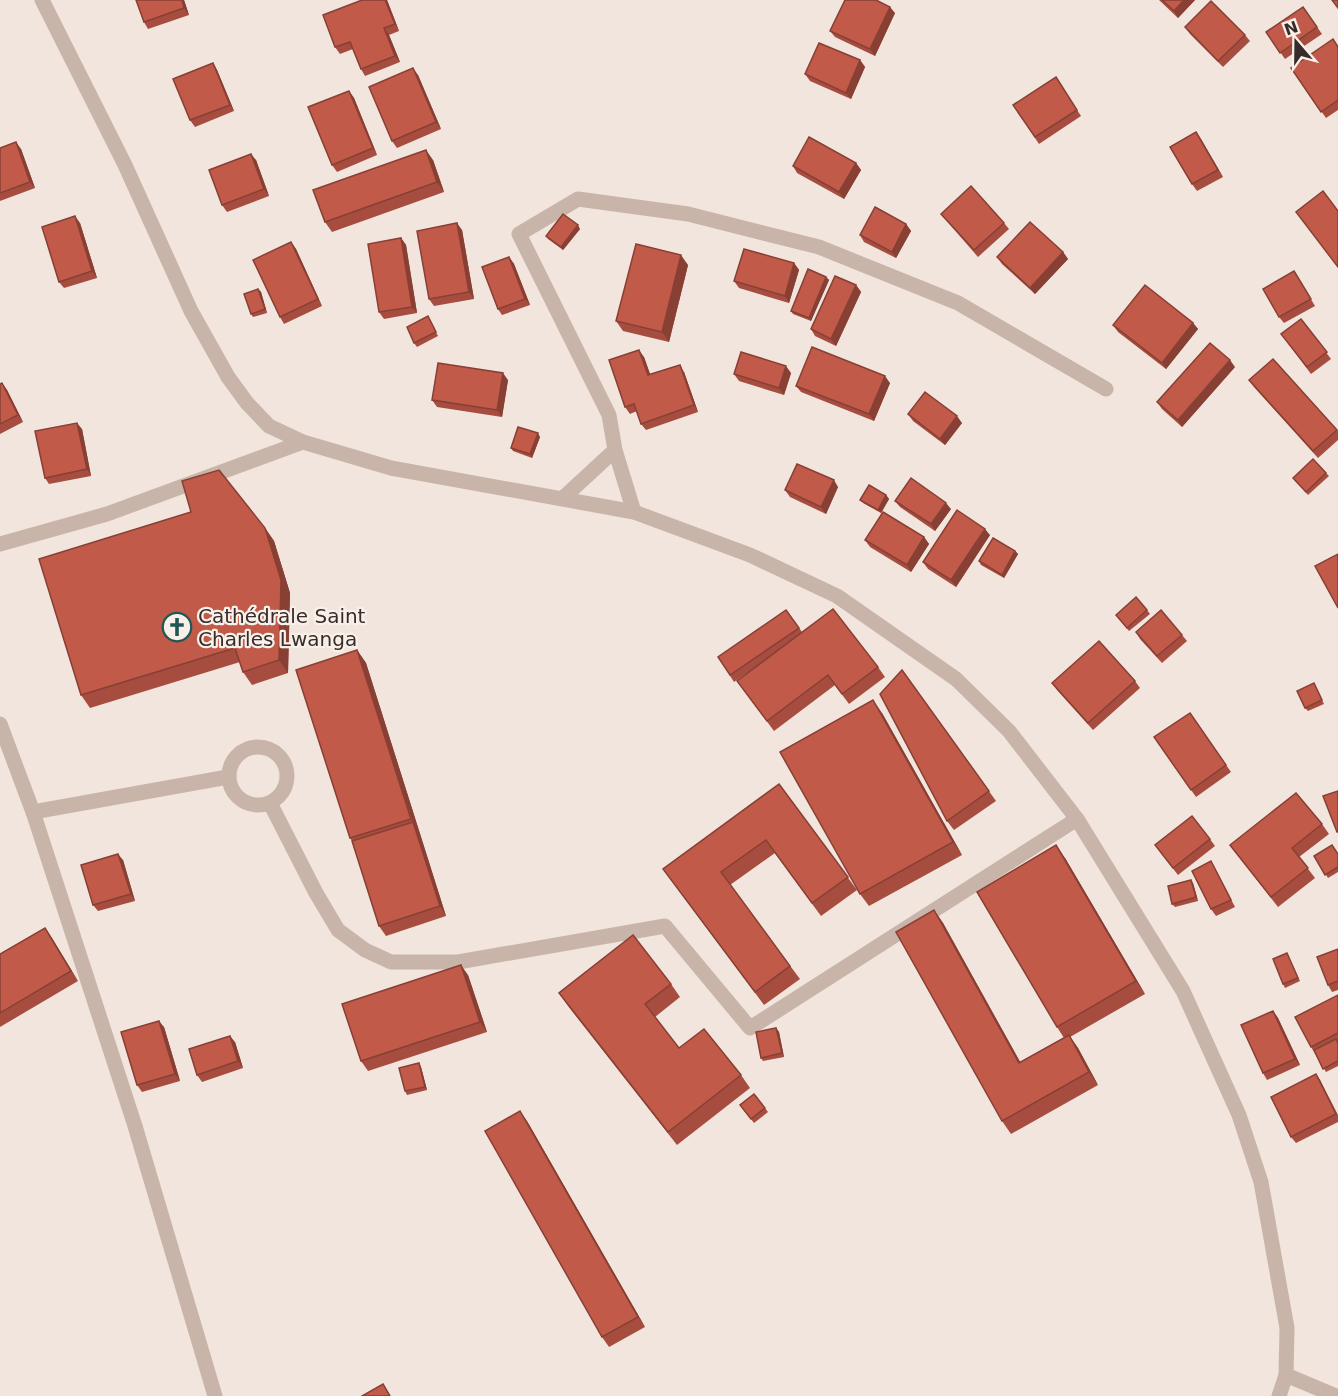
<svg xmlns="http://www.w3.org/2000/svg" width="1338" height="1396" font-family="'DejaVu Sans',sans-serif">
<rect width="100%" height="100%" fill="#f1e5dd"/>
<g fill="none" stroke-linecap="round" stroke-linejoin="round">
<g stroke="#c9b4a9" stroke-width="15">
<path d="M42 0 125 165 191 311 228 377 247 403 269 426 303 442 391 468 634 512 750 555 837 596 956 679 1009 731 1077 819 1183 991 1239 1115 1261 1182 1287 1328 1286 1375 1279 1396"/>
<path d="M563 498 615 450"/>
<path d="M634 512 615 450 609 415 519 234 578 199 688 214 819 247 958 303 1106 389"/>
<path d="M0 544 107 514 303 442"/>
<path d="M0 724 33 812 228 777"/>
<circle cx="258" cy="776" r="29"/>
<path d="M270 803 316 893 338 930 365 950 391 962H458L665 926 750 1028 1077 819"/>
<path d="M33 812 135 1126 215 1396"/>
<path d="M1286 1375 1336 1396"/>
</g>
</g>
<g fill="#a74d40">
<path d="M136 0H184L189 15 148 29 144 22Z"/>
<path d="M387 0 399 31 389 35 400 62 365 76 361 69 353 49 340 54 335 47Z"/>
<path d="M1159 0H1195L1178 18Z"/>
<path d="M1303 7 1322 34 1285 59 1266 32Z"/>
<path d="M895 13 875 56 835 37 830 31Z"/>
<path d="M1185 27 1245 35 1250 41 1223 67 1190 34Z"/>
<path d="M1338 47V110L1326 118 1291 68Z"/>
<path d="M860 60 865 67 851 99 810 81 805 74Z"/>
<path d="M213 63 217 70 234 111 195 127 190 120Z"/>
<path d="M418 75 441 129 397 148 392 141Z"/>
<path d="M1056 77 1081 116 1039 144 1013 105Z"/>
<path d="M349 91 354 98 377 155 337 172 332 165Z"/>
<path d="M1196 132 1223 177 1197 191 1192 184Z"/>
<path d="M0 148 21 149 35 188 0 201Z"/>
<path d="M256 160 269 196 227 212 222 205Z"/>
<path d="M433 160 444 192 332 232 325 222Z"/>
<path d="M856 163 861 170 844 199 797 173 793 166Z"/>
<path d="M941 214 1004 223 1009 229 978 257 946 220Z"/>
<path d="M80 223 97 278 64 288 59 282Z"/>
<path d="M906 224 911 231 896 258 864 242 860 235Z"/>
<path d="M580 229 563 250 548 239 546 236Z"/>
<path d="M462 230 474 299 434 306 429 299Z"/>
<path d="M401 238 406 245 417 313 384 319 379 312Z"/>
<path d="M291 242 296 249 322 306 284 324 280 317Z"/>
<path d="M1063 252 1068 259 1035 294 1002 264 997 257Z"/>
<path d="M509 257 514 264 530 305 502 315 498 309Z"/>
<path d="M794 263 799 270 789 303 739 288 734 281Z"/>
<path d="M688 265 669 342 623 331 616 321Z"/>
<path d="M1294 271 1315 306 1284 323 1279 317Z"/>
<path d="M826 277 829 280 811 321 793 314 791 311Z"/>
<path d="M856 285 861 292 836 346 815 336 811 329Z"/>
<path d="M258 289 261 292 267 313 253 317 251 314Z"/>
<path d="M428 316 438 336 417 347 414 343Z"/>
<path d="M1301 319 1331 359 1311 374 1281 334Z"/>
<path d="M1193 323 1198 329 1166 369 1118 332 1113 325Z"/>
<path d="M644 357 650 375 684 372 698 412 646 430 641 424 637 411 630 414 625 407Z"/>
<path d="M1273 359 1338 431V440L1318 458 1254 387 1249 380Z"/>
<path d="M1235 367 1182 427 1162 409 1157 402Z"/>
<path d="M791 373 784 395 739 381 734 374Z"/>
<path d="M508 380 502 417 437 407 432 400Z"/>
<path d="M2 383 7 390 23 422 0 434V384Z"/>
<path d="M890 383 874 421 801 392 796 386Z"/>
<path d="M908 414 962 423 945 445 913 421Z"/>
<path d="M82 429 91 476 49 484 45 478Z"/>
<path d="M540 437 532 458 513 451 511 448Z"/>
<path d="M1326 473 1329 476 1308 495 1293 478Z"/>
<path d="M838 487 826 514 790 497 785 490Z"/>
<path d="M886 495 889 499 881 513 863 503 860 500Z"/>
<path d="M895 501 951 509 935 531 900 507Z"/>
<path d="M265 528 274 541 290 593 288 673 252 685 243 672 240 662 90 708 81 695Z"/>
<path d="M990 535 956 587 928 569 923 562Z"/>
<path d="M924 537 929 544 911 572 870 547 865 540Z"/>
<path d="M1015 551 1018 554 1004 578 981 565 979 561Z"/>
<path d="M786 610 802 632 878 667 885 677 849 704 835 685 774 731 737 681 757 666 734 682 718 657Z"/>
<path d="M1147 610 1150 614 1129 631 1116 615Z"/>
<path d="M1136 632 1182 635 1187 641 1162 663 1140 639Z"/>
<path d="M357 650 366 663 446 916 386 936 379 926 352 841 350 838Z"/>
<path d="M902 670 996 801 954 830 947 821Z"/>
<path d="M1135 681 1140 688 1093 730 1057 690 1052 683Z"/>
<path d="M1314 683 1324 704 1308 711 1305 708Z"/>
<path d="M882 713 962 855 869 906 860 894Z"/>
<path d="M1190 713 1231 772 1196 797 1154 737Z"/>
<path d="M779 784 857 890 821 916 775 853 730 885 800 979 764 1005 663 869Z"/>
<path d="M1322 824 1329 834 1299 857 1315 878 1278 907 1230 845Z"/>
<path d="M1210 839 1215 846 1178 875 1160 852Z"/>
<path d="M1338 854V872L1328 878 1314 856Z"/>
<path d="M1065 858 1145 994 1070 1037 1078 1048 1098 1085 1011 1134 1002 1121 934 910 943 923 1020 1062 1064 1038 1057 1027Z"/>
<path d="M123 860 135 901 98 911 93 905Z"/>
<path d="M1211 861 1215 868 1235 907 1216 916 1211 909Z"/>
<path d="M1193 883 1198 901 1175 907 1172 904Z"/>
<path d="M45 928 78 981 0 1027V954Z"/>
<path d="M1338 949V990L1332 992 1328 985Z"/>
<path d="M1287 953 1300 981 1285 988 1283 984Z"/>
<path d="M468 975 487 1032 368 1071 361 1061Z"/>
<path d="M671 984 680 997 655 1017 679 1048 741 1075 750 1088 677 1145 568 1006 559 993Z"/>
<path d="M1338 995V1066L1326 1072 1311 1047Z"/>
<path d="M1273 1011 1278 1018 1300 1065 1267 1080 1263 1073Z"/>
<path d="M164 1027 180 1081 142 1092 137 1085Z"/>
<path d="M776 1028 779 1032 784 1057 763 1061 761 1058Z"/>
<path d="M235 1042 243 1068 202 1082 197 1075Z"/>
<path d="M421 1067 427 1090 407 1095 405 1091Z"/>
<path d="M1316 1074 1320 1080 1338 1115V1122L1296 1143 1291 1137Z"/>
<path d="M754 1094 768 1112 754 1123 740 1105Z"/>
<path d="M527 1121 645 1327 609 1347 602 1337Z"/>
</g>
<g fill="#883f34">
<path d="M182 0H184L189 15 184 8Z"/>
<path d="M385 0H387L399 31 395 24Z"/>
<path d="M1184 0H1195L1178 18 1174 11Z"/>
<path d="M890 7 895 13 875 56 870 49Z"/>
<path d="M384 28 389 35 400 62 395 56Z"/>
<path d="M860 60 865 67 851 99 846 93Z"/>
<path d="M213 63 217 70 234 111 230 105Z"/>
<path d="M413 68 418 75 441 129 436 122Z"/>
<path d="M349 91 354 98 377 155 373 148Z"/>
<path d="M1196 132 1201 139 1223 177 1218 170Z"/>
<path d="M16 142 21 149 35 188 30 182Z"/>
<path d="M426 150 433 160 444 192 437 182Z"/>
<path d="M251 154 256 160 269 196 264 189Z"/>
<path d="M856 163 861 170 844 199 839 192Z"/>
<path d="M75 216 80 223 97 278 92 271Z"/>
<path d="M457 223 462 230 474 299 469 292Z"/>
<path d="M906 224 911 231 896 258 892 252Z"/>
<path d="M578 225 580 229 563 250 561 247Z"/>
<path d="M401 238 406 245 417 313 412 307Z"/>
<path d="M291 242 296 249 322 306 318 299Z"/>
<path d="M1063 252 1068 259 1035 294 1030 288Z"/>
<path d="M681 255 688 265 669 342 662 332Z"/>
<path d="M509 257 514 264 530 305 525 299Z"/>
<path d="M794 263 799 270 789 303 785 296Z"/>
<path d="M826 277 829 280 811 321 809 318Z"/>
<path d="M856 285 861 292 836 346 831 339Z"/>
<path d="M258 289 261 292 267 313 265 309Z"/>
<path d="M1193 323 1198 329 1166 369 1162 363Z"/>
<path d="M639 350 644 357 653 382 648 375Z"/>
<path d="M1230 360 1235 367 1182 427 1178 420Z"/>
<path d="M680 365 684 372 698 412 694 405Z"/>
<path d="M786 366 791 373 784 395 779 388Z"/>
<path d="M503 373 508 380 502 417 497 410Z"/>
<path d="M885 376 890 383 874 421 869 414Z"/>
<path d="M2 383 7 390 23 422 18 415Z"/>
<path d="M957 416 962 423 945 445 940 439Z"/>
<path d="M77 423 82 429 91 476 87 469Z"/>
<path d="M538 433 540 437 532 458 530 454Z"/>
<path d="M834 480 838 487 826 514 821 507Z"/>
<path d="M886 495 889 499 881 513 878 510Z"/>
<path d="M946 503 951 509 935 531 931 524Z"/>
<path d="M265 528 274 541 290 593 288 673 279 660Z"/>
<path d="M985 529 990 535 956 587 951 580Z"/>
<path d="M924 537 929 544 911 572 907 565Z"/>
<path d="M1015 551 1018 554 1004 578 1002 575Z"/>
<path d="M357 650 366 663 446 916 440 906Z"/>
<path d="M873 700 882 713 962 855 953 842Z"/>
<path d="M1056 845 1065 858 1145 994 1136 981Z"/>
<path d="M118 854 123 860 135 901 131 894Z"/>
<path d="M1191 880 1193 883 1198 901 1196 897Z"/>
<path d="M934 910 943 923 1028 1076 1019 1063Z"/>
<path d="M45 928 52 938 78 981 71 971Z"/>
<path d="M461 965 468 975 487 1032 480 1022Z"/>
<path d="M1273 1011 1278 1018 1300 1065 1295 1059Z"/>
<path d="M159 1021 164 1027 180 1081 175 1074Z"/>
<path d="M776 1028 779 1032 784 1057 782 1053Z"/>
<path d="M1069 1035 1078 1048 1098 1085 1089 1072Z"/>
<path d="M230 1036 235 1042 243 1068 238 1061Z"/>
<path d="M419 1063 421 1067 427 1090 425 1087Z"/>
<path d="M1316 1074 1320 1080 1338 1117 1336 1114Z"/>
<path d="M520 1111 527 1121 645 1327 638 1317Z"/>
</g>
<g fill="#c25a4a" stroke="#883f34" stroke-width="1.5">
<path d="M136 0H182L184 8 144 22Z"/>
<path d="M362 0H385L395 24 384 28 395 56 361 69 350 42 335 47 323 15Z"/>
<path d="M845 0H876L890 7 870 49 830 31Z"/>
<path d="M1162 0H1184L1174 11Z"/>
<path d="M1332 0H1338V8Z"/>
<path d="M1211 1 1245 35 1218 61 1185 27Z"/>
<path d="M1303 7 1317 27 1280 53 1266 32Z"/>
<path d="M1333 39 1338 47V100L1321 112 1291 68Z"/>
<path d="M819 43 860 60 846 93 805 74Z"/>
<path d="M213 63 230 105 190 120 173 79Z"/>
<path d="M413 68 436 122 392 141 369 87Z"/>
<path d="M1056 77 1077 110 1035 137 1013 105Z"/>
<path d="M349 91 373 148 332 165 308 107Z"/>
<path d="M1196 132 1218 170 1192 184 1170 147Z"/>
<path d="M809 137 856 163 839 192 793 166Z"/>
<path d="M16 142 30 182 0 193V148Z"/>
<path d="M426 150 437 182 325 222 313 190Z"/>
<path d="M251 154 264 189 222 205 209 170Z"/>
<path d="M971 186 1004 223 974 250 941 214Z"/>
<path d="M1323 191 1338 211V267L1296 212Z"/>
<path d="M875 207 906 224 892 252 860 235Z"/>
<path d="M563 214 578 225 561 247 546 236Z"/>
<path d="M75 216 92 271 59 282 42 227Z"/>
<path d="M1030 222 1063 252 1030 288 997 257Z"/>
<path d="M457 223 469 292 429 299 417 231Z"/>
<path d="M401 238 412 307 379 312 368 244Z"/>
<path d="M291 242 318 299 280 317 253 260Z"/>
<path d="M636 244 681 255 662 332 616 321Z"/>
<path d="M744 249 794 263 785 296 734 281Z"/>
<path d="M509 257 525 299 498 309 482 267Z"/>
<path d="M808 269 826 277 809 318 791 311Z"/>
<path d="M1294 271 1311 299 1279 317 1263 289Z"/>
<path d="M835 276 856 285 831 339 811 329Z"/>
<path d="M1145 285 1193 323 1162 363 1113 325Z"/>
<path d="M258 289 265 309 251 314 244 294Z"/>
<path d="M428 316 436 332 414 343 407 327Z"/>
<path d="M1301 319 1327 352 1307 367 1281 334Z"/>
<path d="M1210 343 1230 360 1178 420 1157 402Z"/>
<path d="M812 347 885 376 869 414 796 386Z"/>
<path d="M639 350 648 375 680 365 694 405 641 424 634 404 625 407 609 360Z"/>
<path d="M741 352 786 366 779 388 734 374Z"/>
<path d="M1273 359 1337 430 1313 451 1249 380Z"/>
<path d="M438 363 503 373 497 410 432 400Z"/>
<path d="M2 383 18 415 0 424V384Z"/>
<path d="M925 392 957 416 940 439 908 414Z"/>
<path d="M77 423 87 469 45 478 35 431Z"/>
<path d="M518 427 538 433 530 454 511 448Z"/>
<path d="M1313 459 1326 473 1306 492 1293 478Z"/>
<path d="M797 464 834 480 821 507 785 490Z"/>
<path d="M219 470 265 528 281 580 279 660 243 672 235 648 81 695 39 559 191 512 182 481Z"/>
<path d="M911 478 946 503 931 524 895 501Z"/>
<path d="M869 485 886 495 878 510 860 500Z"/>
<path d="M957 510 985 529 951 580 923 562Z"/>
<path d="M883 512 924 537 907 565 865 540Z"/>
<path d="M993 538 1015 551 1002 575 979 561Z"/>
<path d="M1338 554V608L1315 566Z"/>
<path d="M1136 597 1147 610 1127 628 1116 615Z"/>
<path d="M833 609 878 667 842 694 828 675 767 721 737 681Z"/>
<path d="M786 610 799 628 730 675 718 657Z"/>
<path d="M1161 610 1182 635 1157 656 1136 632Z"/>
<path d="M1099 641 1135 681 1088 723 1052 683Z"/>
<path d="M357 650 411 819 350 838 296 670Z"/>
<path d="M902 670 989 791 947 821 880 694Z"/>
<path d="M1314 683 1322 700 1305 708 1297 691Z"/>
<path d="M873 700 953 842 860 894 780 752Z"/>
<path d="M1190 713 1226 765 1191 790 1154 737Z"/>
<path d="M779 784 848 877 812 903 766 840 721 872 790 966 755 992 663 869Z"/>
<path d="M1338 791V832H1337L1323 796Z"/>
<path d="M1296 793 1322 824 1292 848 1308 868 1271 897 1230 845Z"/>
<path d="M1192 816 1210 839 1173 868 1155 845Z"/>
<path d="M413 822 440 906 379 926 352 841Z"/>
<path d="M1056 845 1136 981 1057 1027 977 892Z"/>
<path d="M1332 845 1338 854V867L1325 875 1314 856Z"/>
<path d="M118 854 131 894 93 905 81 865Z"/>
<path d="M1211 861 1231 900 1211 909 1192 871Z"/>
<path d="M1191 880 1196 897 1172 904 1168 886Z"/>
<path d="M934 910 1019 1063 1069 1035 1089 1072 1002 1121 896 932Z"/>
<path d="M45 928 71 971 0 1013V954Z"/>
<path d="M633 935 671 984 645 1004 679 1048 704 1029 741 1075 668 1132 559 993Z"/>
<path d="M1338 949V981L1328 985 1317 957Z"/>
<path d="M1287 953 1298 978 1283 984 1273 959Z"/>
<path d="M461 965 480 1022 361 1061 342 1004Z"/>
<path d="M1338 995V1033L1311 1047 1295 1017Z"/>
<path d="M1273 1011 1295 1059 1263 1073 1241 1025Z"/>
<path d="M159 1021 175 1074 137 1085 121 1032Z"/>
<path d="M776 1028 782 1053 761 1058 756 1032Z"/>
<path d="M230 1036 238 1061 197 1075 189 1049Z"/>
<path d="M1336 1039 1338 1043V1061L1323 1069 1314 1050Z"/>
<path d="M419 1063 425 1087 405 1091 399 1068Z"/>
<path d="M1316 1074 1336 1114 1291 1137 1271 1097Z"/>
<path d="M754 1094 765 1108 751 1119 740 1105Z"/>
<path d="M520 1111 638 1317 602 1337 485 1131Z"/>
<path d="M383 1384 390 1396H362Z"/>
</g>
<defs>
<g id="church-ring" transform="scale(1.5)"><circle r="9.5" fill="#f9f0e9" stroke="#1f5754" stroke-width="1.5"/><path d="M-1.2-6h2.4v3.5h3.3v2.4h-3.3V6h-2.4V-.1h-3.3v-2.4h3.3Z" fill="#1f5754"/></g>
</defs>
<g fill-rule="evenodd">
<use href="#church-ring" x="177" y="627"/>
</g>
<g text-anchor="middle" dominant-baseline="central" stroke-width="4.5" stroke-linejoin="round" paint-order="stroke">
<g font-size="20" fill="#372c29" stroke="#f9f0e9" text-anchor="start">
<text x="198" y="616">Cathédrale Saint<tspan x="198" dy="23">Charles Lwanga</tspan></text>
</g>
</g>
<g transform="translate(1296 42) rotate(340)" stroke="#f9f0e9" stroke-width="4.5" paint-order="stroke">
<path d="M0-4.5L10 22L0 15L-10 22Z" fill="#372c29"/>
<text y="-9" font-size="16" font-weight="bold" text-anchor="middle" fill="#372c29">N</text>
</g>
</svg>
